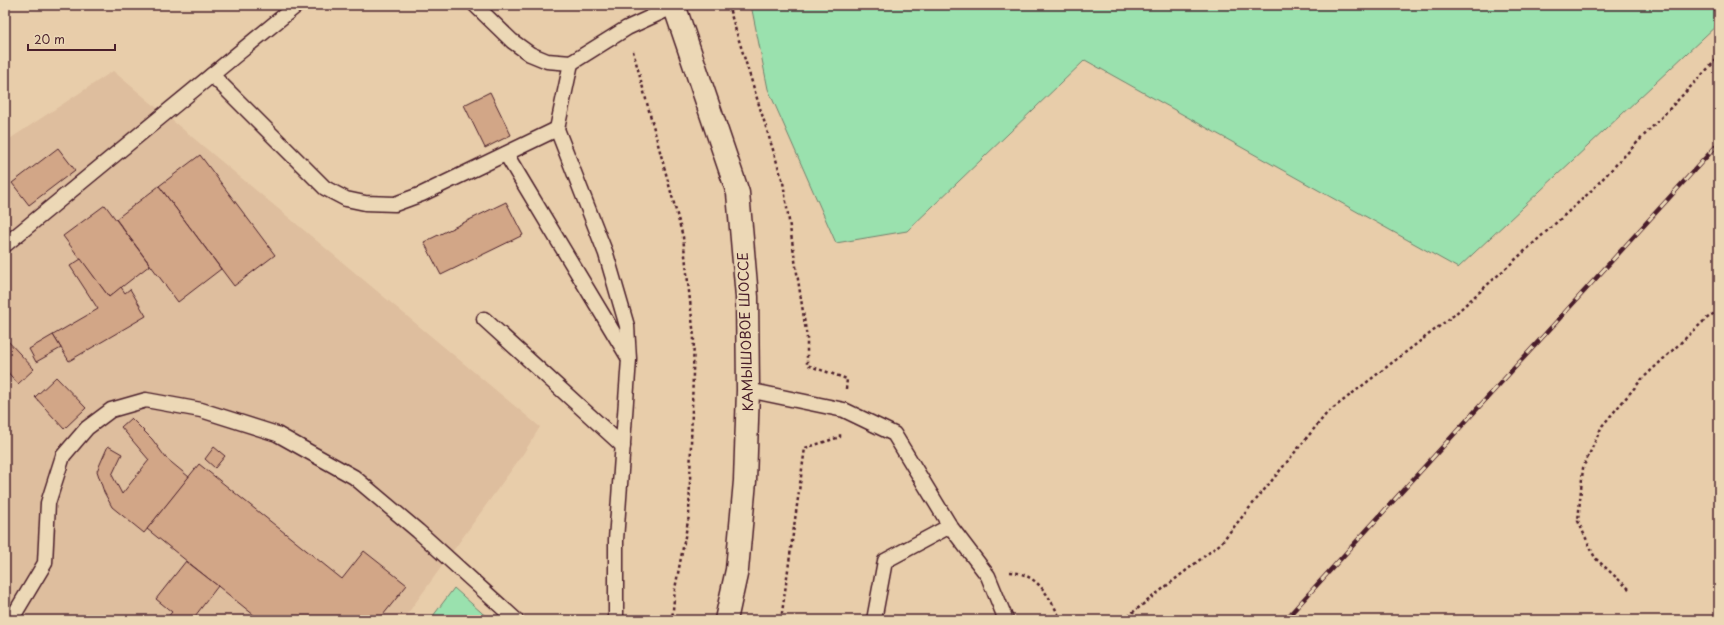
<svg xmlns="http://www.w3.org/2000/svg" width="1724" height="625" font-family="'Playpen Sans',sans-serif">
<rect width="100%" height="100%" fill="#e8cdaa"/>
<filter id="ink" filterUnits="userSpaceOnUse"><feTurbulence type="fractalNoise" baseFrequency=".025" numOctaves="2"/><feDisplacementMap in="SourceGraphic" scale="8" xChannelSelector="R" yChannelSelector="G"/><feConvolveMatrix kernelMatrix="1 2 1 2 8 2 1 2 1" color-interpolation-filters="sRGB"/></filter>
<g filter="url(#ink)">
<path fill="#debe9e" d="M113 71 540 427 523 454 403 620H5V142Z"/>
<g fill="#9ae1ae" stroke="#72806c">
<path d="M751 5H1719V23L1458 268 1085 60 907 231 836 243 768 89Z"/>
<path d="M454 588 490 620H430Z"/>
</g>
<g fill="#d2a687" stroke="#4a1f2b">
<path d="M490 92 511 135 485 148 464 105Z"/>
<path d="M58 148 75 170 29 205 12 183Z"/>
<path d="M200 155 275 255 234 286 159 186Z"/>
<path d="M159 186 221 269 178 302 116 219Z"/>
<path d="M506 202 523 235 441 275 424 242Z"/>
<path d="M105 205 150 265 109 297 63 236Z"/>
<path d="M81 259 109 297 121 287 125 293 130 289 146 316 69 361 53 335 98 309 70 266Z"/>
<path d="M53 335 61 348 36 362 29 349Z"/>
<path d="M5 338 34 369 18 384 5 369Z"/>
<path d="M56 377 86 408 64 429 35 397Z"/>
<path d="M131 418 152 439 166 458 189 477 144 533 112 507 104 492 97 471 108 446 122 454 112 475 122 494 149 460 121 427Z"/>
<path d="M214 447 225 456 215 468 205 459Z"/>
<path d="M199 464 342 579 364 551 407 585 379 620H260L147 529Z"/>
<path d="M186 561 218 586 192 620H165L172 612 156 599Z"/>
</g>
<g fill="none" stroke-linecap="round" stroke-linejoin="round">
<g stroke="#4a1f2b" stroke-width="17">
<g id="lane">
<path d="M475 5 512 41 530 54 547 61 571 63 627 28 675 6"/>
<path d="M571 63 557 129 606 254 627 326 629 359 616 540V620"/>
<path d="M212 75 325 188 346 199 365 203 395 204 422 194 557 129"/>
<path d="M506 154 628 357"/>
<path d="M5 245 297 5"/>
<path d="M484 319 623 446"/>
<path d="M748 390 844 410 894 434 950 526 988 576 1006 620"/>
<path d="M11 620 45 563 48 503 63 456 87 428 111 410 146 400 201 410 277 434 354 477 418 531 516 620"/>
<path d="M874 620 885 561 950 526"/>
</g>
</g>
<g stroke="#4a1f2b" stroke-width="25">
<path id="primary" d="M674 5 738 193 747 297 748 390 745 481 737 570 726 620"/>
</g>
<g stroke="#4a1f2b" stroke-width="2.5" stroke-dasharray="3 3" stroke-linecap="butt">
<path d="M728 5 783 182 807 338V365L847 379 846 389"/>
<path d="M633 51 683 237 694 337 689 516 675 589 672 620"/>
<path d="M1010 572C1038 573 1050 598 1061 620"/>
<path d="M1629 589 1595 558 1578 521 1583 468 1602 426 1642 379 1706 319 1719 310"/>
<path d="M781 620 805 448 840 437V434"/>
<path d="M1123 620 1220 544 1327 413 1454 315 1589 193 1719 57"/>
</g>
<use href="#lane" stroke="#ecd8b6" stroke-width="14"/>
<use href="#primary" stroke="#ecd8b6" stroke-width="22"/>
<g stroke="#4a1f2b" stroke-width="4.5">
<path id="rail" d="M1285 620 1719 143"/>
</g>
<use href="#rail" stroke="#ecd8b6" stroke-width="3" stroke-dasharray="9" stroke-linecap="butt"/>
</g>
</g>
<g text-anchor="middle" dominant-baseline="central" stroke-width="3" stroke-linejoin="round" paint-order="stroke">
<g font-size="14" fill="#4a1f2b" stroke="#ecd8b6">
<text transform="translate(745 332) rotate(-92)">КАМЫШОВОЕ ШОССЕ</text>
</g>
</g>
<rect width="1724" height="625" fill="none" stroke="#ecd8b6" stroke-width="20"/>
<rect x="10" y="10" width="1704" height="605" fill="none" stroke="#4a1f2b" stroke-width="1.5" filter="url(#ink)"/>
<path d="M28 44v6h87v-6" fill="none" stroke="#4a1f2b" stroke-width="2"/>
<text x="34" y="44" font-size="12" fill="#4a1f2b" stroke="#ecd8b6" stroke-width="3" paint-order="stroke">20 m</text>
</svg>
